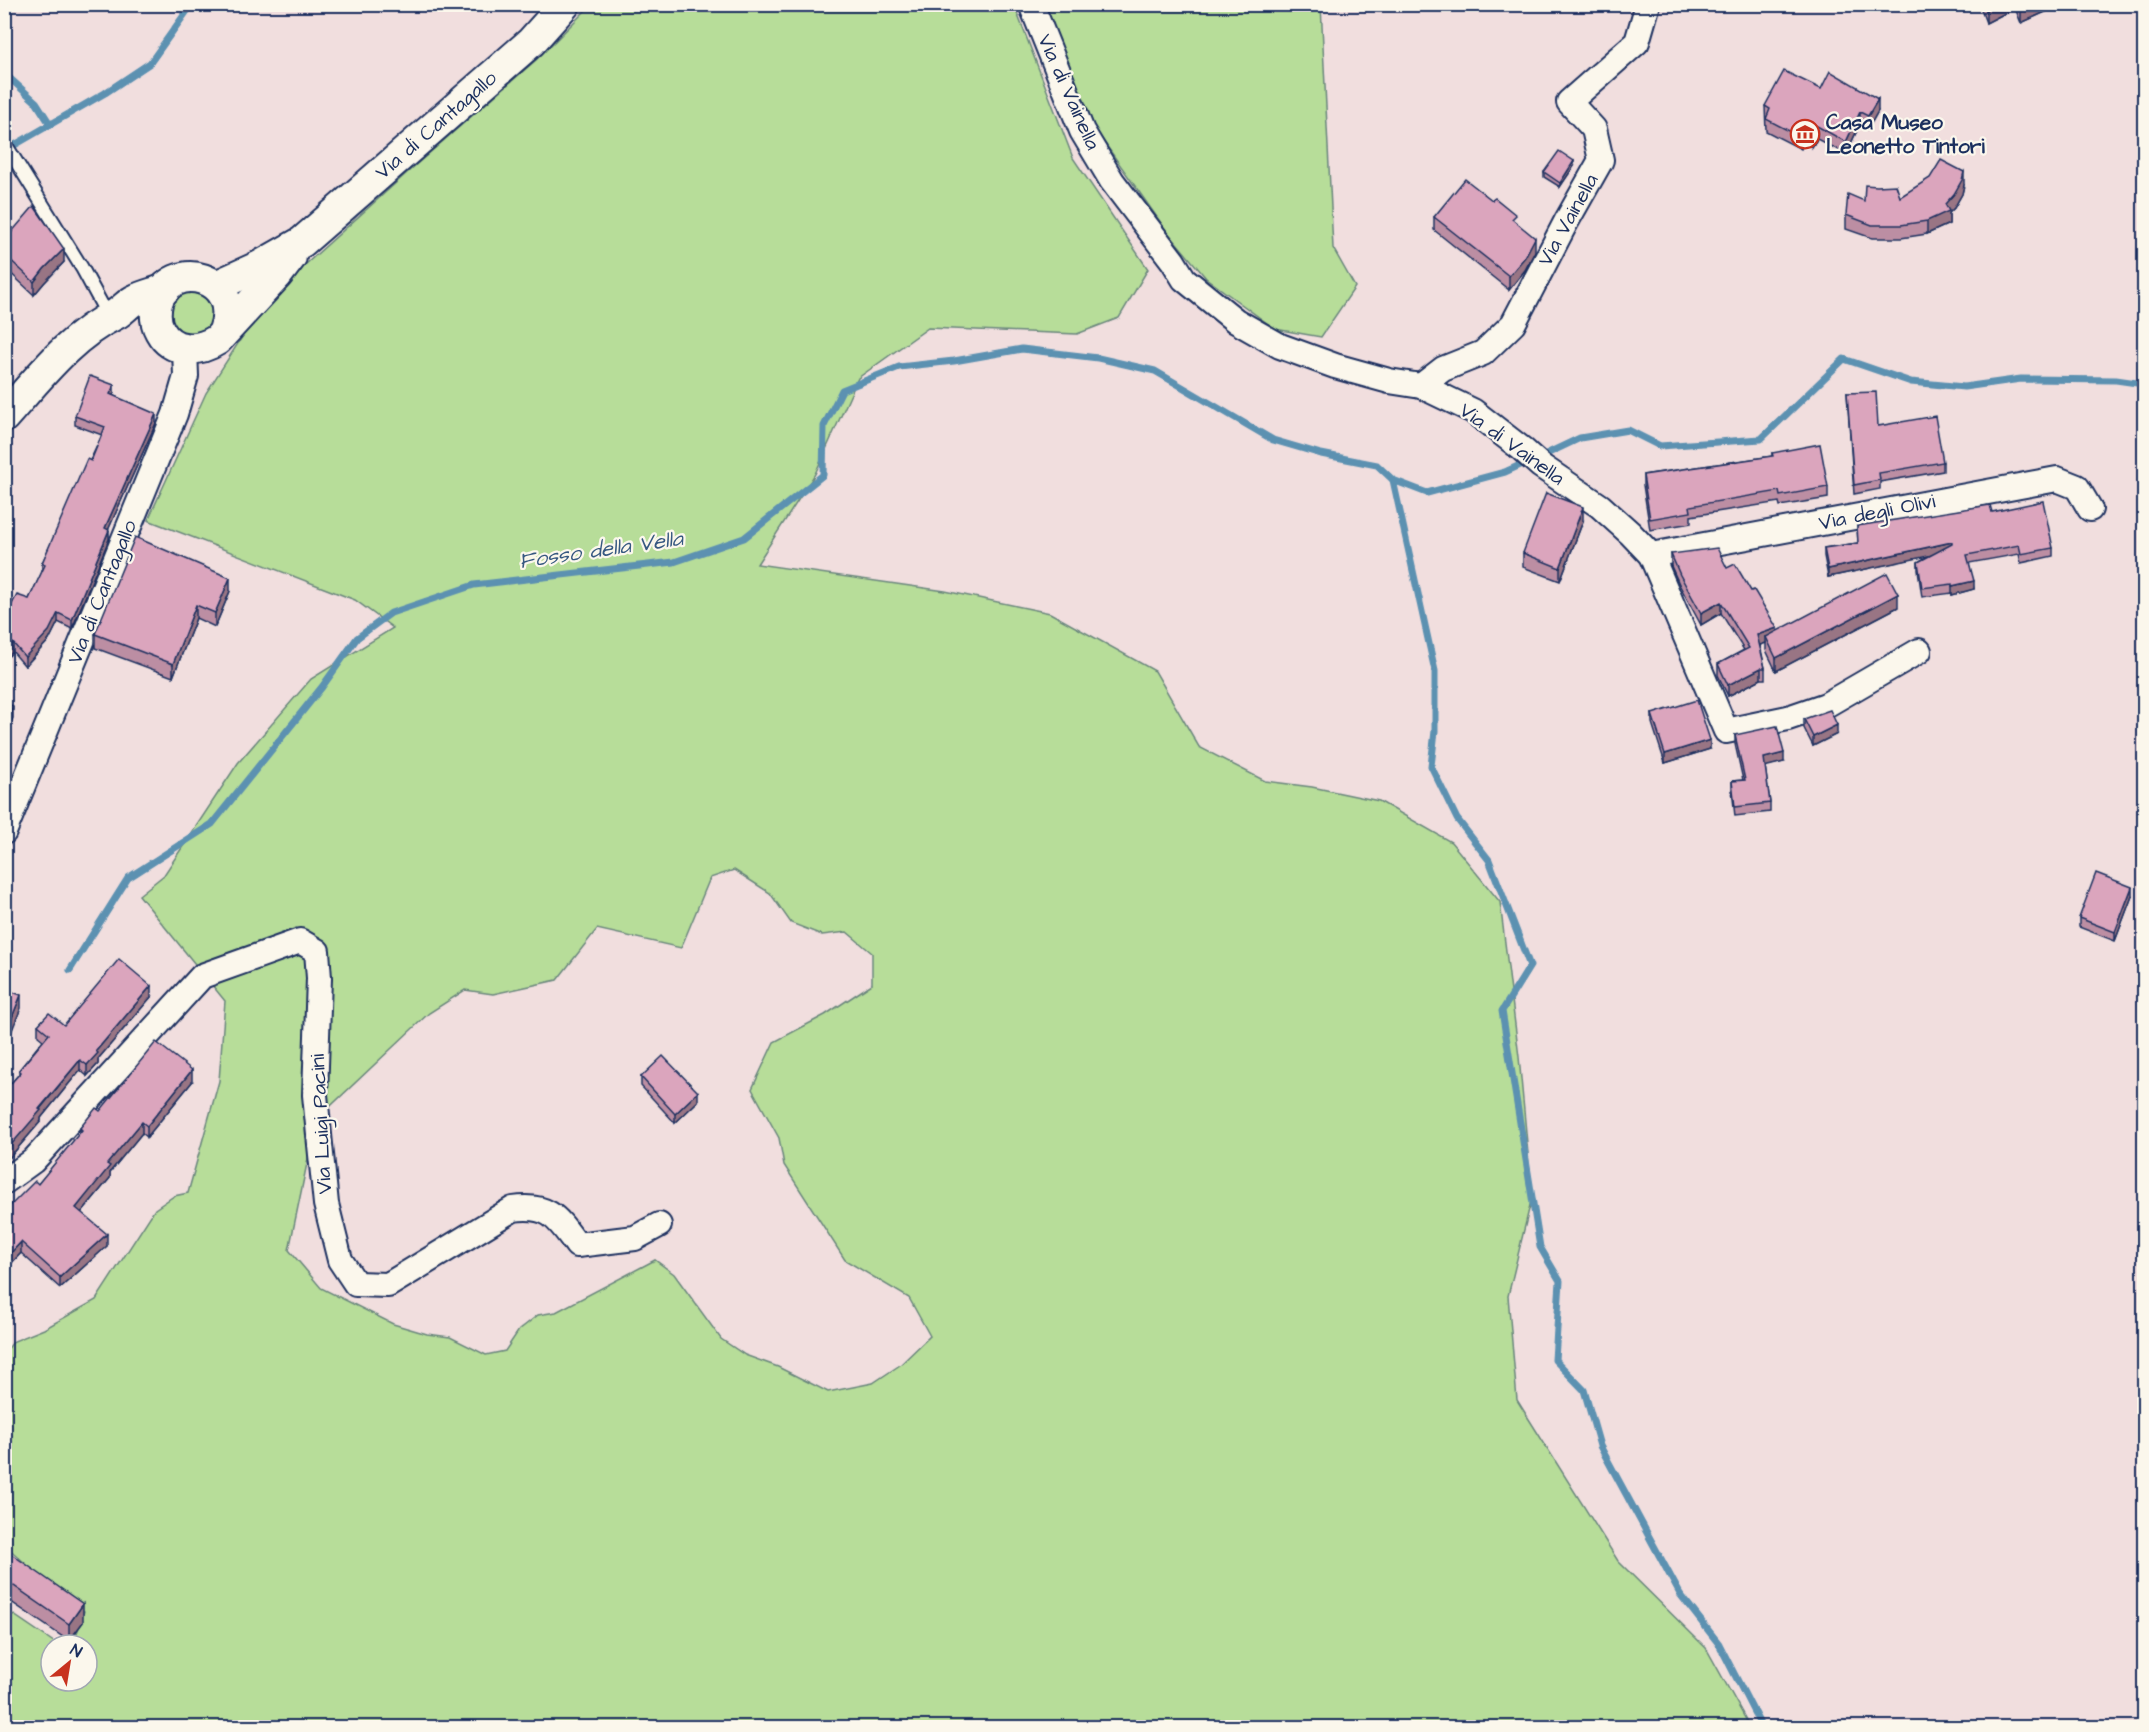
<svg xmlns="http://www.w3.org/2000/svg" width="2149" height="1732" font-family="'Architects Daughter',sans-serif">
<rect width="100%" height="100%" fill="#f1dede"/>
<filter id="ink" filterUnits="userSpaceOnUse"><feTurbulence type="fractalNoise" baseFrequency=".0167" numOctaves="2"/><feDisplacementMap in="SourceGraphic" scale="12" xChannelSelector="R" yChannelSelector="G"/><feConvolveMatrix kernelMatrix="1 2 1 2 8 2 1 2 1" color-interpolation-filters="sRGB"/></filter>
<g filter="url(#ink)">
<g fill="#b7dd99" stroke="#69867c" stroke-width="1.5" fill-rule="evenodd">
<path d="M591 5H1014L1073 158 1148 269 1119 318 1077 334 928 328 858 378 815 474 757 564 945 591 1050 613 1155 671 1199 747 1265 781 1312 787 1379 801 1451 842 1500 902 1519 1057 1532 1197 1508 1296 1517 1400 1618 1561 1706 1648 1750 1727H5V1609L58 1645H51V1681H87V1645H63L77 1633 84 1611 59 1594 5 1545V1352L14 1341 44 1329 96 1300 155 1209 174 1196 188 1193 219 1081 225 1001 139 895 164 875 238 763 311 679 393 628 355 600 148 520 206 393 266 300 418 163 536 60ZM734 870 770 893 791 923 822 935 847 932 872 953V984L825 1015 774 1042 752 1089 779 1138 784 1165 845 1260 909 1298 930 1336 900 1365 873 1383 828 1392 778 1367 745 1355 721 1339 674 1274 655 1260 556 1312 538 1315 519 1330 505 1351 486 1355 450 1337 427 1334 393 1324 321 1288 289 1250 316 1120 429 1013 465 990 493 994 557 980 597 929 681 948 710 878Z"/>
<path d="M1043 5H1321L1333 248 1355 287 1321 337 1275 329 1206 278 1166 230 1094 128Z"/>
<circle cx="192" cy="313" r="21"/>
</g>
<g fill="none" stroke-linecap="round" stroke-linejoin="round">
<g stroke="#5c91b1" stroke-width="7">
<path d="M4 73 36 102 50 124"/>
<path d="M6 150 105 93 150 63 192 4"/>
<path d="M1540 457 1580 438 1628 430 1660 446 1761 439 1844 359 1911 382 1964 387 2021 379 2116 380 2144 384"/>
<path d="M1393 480 1435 671V731L1431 766 1457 819 1489 860 1530 966 1502 1011 1540 1247 1560 1281 1555 1360 1584 1390 1600 1446 1680 1594 1719 1644 1762 1728"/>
<path d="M70 970 128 878 212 824 322 687 357 638 391 613 474 585 674 562 744 538 823 475 824 426 842 390 899 367 954 361 1022 349 1098 358 1155 371 1273 440 1321 454 1377 465 1393 480 1427 493 1505 472 1529 461"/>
</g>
<g stroke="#1b2f5e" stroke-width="16">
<path id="service" d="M4 142 82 268 108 316"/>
</g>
<g stroke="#1b2f5e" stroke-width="28">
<g id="minor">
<path d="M1031 4 1082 131 1112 181 1173 261 1184 279 1236 321 1280 346 1335 366 1389 381 1421 386 1473 411 1522 449 1541 466 1600 506 1630 533 1651 555 1726 731 1788 718 1826 705 1919 651"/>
<path d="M1421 386 1443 369 1483 353 1513 324 1566 222 1601 160 1594 129 1569 102 1637 42 1648 4"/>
<path d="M1651 555 2057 479 2077 487 2090 509"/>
<path d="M4 832 175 414 186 376 185 349"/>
<path d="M4 1182 33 1161 202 976 300 941 317 951 319 978 315 1095 326 1204 340 1260 356 1284 388 1285 513 1209C550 1204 557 1218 577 1245L635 1238 659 1225"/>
</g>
</g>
<g stroke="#1b2f5e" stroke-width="34">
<g id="tertiary">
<path d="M216 286 258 267 302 242 531 42 565 4"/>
<path d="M224 331C244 276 170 257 157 303 155 312 155 322 160 331 172 353 198 352 217 340L278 274 291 257"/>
<path d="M4 417C38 379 70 336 116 314 123 310 128 303 135 300 144 295 156 293 165 289"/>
</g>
</g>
<use href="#service" stroke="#fbf7ec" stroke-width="12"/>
<use href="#minor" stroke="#fbf7ec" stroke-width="24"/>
<use href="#tertiary" stroke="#fbf7ec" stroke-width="30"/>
</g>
<g fill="#bc8ea3" stroke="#1b2f5e" stroke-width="1.5">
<path d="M1979 4H2063L2021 23 2015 8 1986 23Z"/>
<path d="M1821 89 1878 111 1868 129 1860 124 1846 154 1817 139 1812 147 1803 143 1801 149 1766 131 1765 106Z"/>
<path d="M1574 166 1560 187 1544 177V172Z"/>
<path d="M1964 185 1962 194 1954 208 1949 213V224L1927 234 1901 238H1872L1846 229V215L1864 201 1900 197Z"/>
<path d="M1434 217 1516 223 1535 251 1525 270 1509 290 1434 230Z"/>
<path d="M4 241 64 262 44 283 34 295 4 267Z"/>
<path d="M1847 393 1878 426 1943 462V471L1880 482V489L1854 494Z"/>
<path d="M114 394 113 396 156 423 108 530 109 539 72 629 58 622 49 640 25 666 13 652 4 660V619L29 599 42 572V563L102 435 75 425V416Z"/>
<path d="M1772 453 1828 487V498L1780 506 1779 502 1691 516V523L1650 530 1643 485V475L1772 456Z"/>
<path d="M1992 512 2053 548V556L2021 563 2019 554 1969 563 1974 589 1952 595V593L1922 597 1918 570V562L1930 555 1828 577 1824 556V548L1858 543 1857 526Z"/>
<path d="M1583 521 1560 581 1523 567V553Z"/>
<path d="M1671 554 1727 568 1751 591 1777 631 1898 607 1776 671 1766 650V643L1760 645 1765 668V679H1761L1728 696 1718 675V664L1744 650 1721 613 1701 625 1680 586 1671 566Z"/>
<path d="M230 591 215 627 196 618 173 677 95 648V634Z"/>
<path d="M1652 714 1710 749 1665 763 1652 723Z"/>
<path d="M1804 719 1837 734 1813 746 1804 728Z"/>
<path d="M1735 735 1784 762 1765 766 1770 803V812L1735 816 1732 790V781L1743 780 1735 744Z"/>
<path d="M2132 896 2115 941 2079 927V918Z"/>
<path d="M151 997 98 1059V1064L87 1076 80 1070 41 1118V1121L4 1164V1091L19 1074V1070L43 1040 38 1036V1025H64Z"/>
<path d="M641 1077 698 1101 675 1123 641 1086Z"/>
<path d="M192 1082 147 1137 142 1133 110 1172V1178L81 1213 107 1246 60 1288 21 1253 4 1271V1212L38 1184 80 1134V1128L100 1111Z"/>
<path d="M4 1549 83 1622 69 1641 4 1597Z"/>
</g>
<g fill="#997484" stroke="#1b2f5e" stroke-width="1.5">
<path d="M1996 4H2015V8L1986 23V10Z"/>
<path d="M2032 4H2063L2021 23V9Z"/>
<path d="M1878 99V111L1868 129V116Z"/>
<path d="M1860 112V124L1846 154V142Z"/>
<path d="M1817 126V139L1812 147V134Z"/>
<path d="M1803 131V143L1801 149V137Z"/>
<path d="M1574 161V166L1560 187V183Z"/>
<path d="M1964 172V185L1962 194 1954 208 1949 213V224L1927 234V221L1945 204Z"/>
<path d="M1535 238V251L1525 270 1509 290V276Z"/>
<path d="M64 249V262L44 283 34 295V282L44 269Z"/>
<path d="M7 318V332L4 335V322Z"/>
<path d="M114 385V394L110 403V394Z"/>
<path d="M156 414V423L105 537V528Z"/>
<path d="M1583 507V521L1560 581V568Z"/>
<path d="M109 530V539L72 629V620Z"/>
<path d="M1952 542V551L1828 577V569Z"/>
<path d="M230 578V591L215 627V613Z"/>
<path d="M1974 581V589L1952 595V586Z"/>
<path d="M1898 594V607L1776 671V658Z"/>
<path d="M1721 602V613L1701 625V613Z"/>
<path d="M196 605V618L173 677V664Z"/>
<path d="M58 613V622L49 640 25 666V657Z"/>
<path d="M1777 628V639L1766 637V643L1757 646V635Z"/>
<path d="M13 643V652L4 660V651Z"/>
<path d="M1761 668V679L1728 696V685Z"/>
<path d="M13 706V718L4 736V725Z"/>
<path d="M1837 725V734L1813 746V737Z"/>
<path d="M1710 740V749L1665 763V754Z"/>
<path d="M1784 753V762L1764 767V758Z"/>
<path d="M2132 887V896L2115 941V932Z"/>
<path d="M151 986V997L98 1059V1064L87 1076V1065L96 1051Z"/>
<path d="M21 995V1008L4 1050V1037Z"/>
<path d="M80 1060V1070L41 1118V1121L4 1164V1153Z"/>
<path d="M192 1070V1082L147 1137V1126Z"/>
<path d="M698 1092V1101L675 1123V1114Z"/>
<path d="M142 1122V1133L110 1172V1178L76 1219V1208L107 1164Z"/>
<path d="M107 1234V1246L60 1288V1277Z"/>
<path d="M21 1242V1253L4 1271V1260Z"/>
<path d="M9 1468V1486L4 1493V1476Z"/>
<path d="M83 1604V1622L69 1641V1624Z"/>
</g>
<g fill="#dba5bd" stroke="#1b2f5e" stroke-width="1.5">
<path d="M1984 4H1996L1986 10Z"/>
<path d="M2019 4H2032L2021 9Z"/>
<path d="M1784 71 1821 89 1830 71 1878 99 1868 116 1860 112 1846 142 1817 126 1812 134 1803 131 1801 137 1766 119 1770 109 1765 106Z"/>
<path d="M1559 151 1574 161 1560 183 1544 172Z"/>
<path d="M1941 160 1964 172 1962 180 1954 194 1945 204 1949 211 1927 221 1901 225H1872L1846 215 1848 194 1864 201 1865 185 1877 186 1896 185 1900 197 1930 178Z"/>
<path d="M1465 179 1492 200 1495 198 1516 215 1512 219 1535 238 1525 257 1509 276 1434 217Z"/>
<path d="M34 206 64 249 44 269 34 282 4 254V241Z"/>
<path d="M90 376 114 385 110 394 156 414 105 528 109 530 72 620 58 613 49 631 25 657 13 643 4 651V619L17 595 29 599 45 565 42 563 87 459 91 461 105 427 75 416Z"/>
<path d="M1876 392 1878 426 1935 416 1943 462 1879 473 1880 480 1854 485 1847 393Z"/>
<path d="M1820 444 1828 487 1780 496 1779 491 1690 506 1691 512 1650 519 1643 475 1773 456 1772 453Z"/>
<path d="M1546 493 1583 507 1560 568 1523 553Z"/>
<path d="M2043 501 2053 548 2021 554 2019 545 1967 555 1974 581 1952 586V584L1922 588 1918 562 1952 544V542L1828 569 1824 548 1858 543 1857 526 1990 505 1992 512Z"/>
<path d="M135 537 230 578 215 613 196 605 173 664 95 634Z"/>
<path d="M1717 548 1727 568 1735 564 1751 591 1754 590 1777 628 1757 635 1765 668H1761L1728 685 1718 664 1749 648 1721 602 1701 613 1680 575 1671 554Z"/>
<path d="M1887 573 1898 594 1776 658 1766 637Z"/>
<path d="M1697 700 1710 740 1665 754 1652 714Z"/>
<path d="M4 702 13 706 4 725Z"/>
<path d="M1830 710 1837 725 1813 737 1804 719Z"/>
<path d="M1777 726 1784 753 1764 758 1770 803 1735 807 1732 781 1745 780 1735 735Z"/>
<path d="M2096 873 2132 887 2115 932 2079 918Z"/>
<path d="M119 959 151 986 96 1051 98 1053 87 1065 80 1060 39 1109 41 1110 4 1153V1091L21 1072 19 1070 49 1034 38 1025 49 1013 64 1025Z"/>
<path d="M4 989 21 995 4 1037Z"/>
<path d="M156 1042 192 1070 147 1126 142 1122 107 1164 110 1166 76 1208 107 1234 60 1277 21 1242 4 1260V1212L35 1181 38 1184 82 1130 80 1128 96 1108 100 1111Z"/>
<path d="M663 1056 698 1092 675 1114 641 1077Z"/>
<path d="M4 1465 9 1468 4 1476Z"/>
<path d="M4 1549 83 1604 69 1624 4 1579Z"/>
</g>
</g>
<defs>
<g id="museum-ring" transform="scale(1.5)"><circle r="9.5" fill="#fbf7ec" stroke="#c8321e" stroke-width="1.5"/><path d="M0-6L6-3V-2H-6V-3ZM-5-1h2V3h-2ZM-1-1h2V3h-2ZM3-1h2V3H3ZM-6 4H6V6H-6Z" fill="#c8321e"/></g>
</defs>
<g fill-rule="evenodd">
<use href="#museum-ring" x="1805" y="134"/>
</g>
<g text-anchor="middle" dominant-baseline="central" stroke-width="4.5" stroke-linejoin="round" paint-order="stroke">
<g font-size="21" fill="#1b2f5e" stroke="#fbf7ec">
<text transform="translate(1069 92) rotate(66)">Via di Vainella</text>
<text transform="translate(436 125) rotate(-41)">Via di Cantagallo</text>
<text transform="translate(1568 220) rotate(-61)">Via Vainella</text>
<text transform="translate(1512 444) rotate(36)">Via di Vainella</text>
<text transform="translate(1877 512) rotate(-11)">Via degli Olivi</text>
<text transform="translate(102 592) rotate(-68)">Via di Cantagallo</text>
<text transform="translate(321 1124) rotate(-93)">Via Luigi Pacini</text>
</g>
<g font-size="21" font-weight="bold" fill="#1b2f5e" stroke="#fbf7ec" text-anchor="start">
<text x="1826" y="122">Casa Museo<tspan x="1826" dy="24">Leonetto Tintori</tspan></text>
</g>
<g font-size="22" font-style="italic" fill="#365881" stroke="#fbf7ec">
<text transform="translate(601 550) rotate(-8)">Fosso della Vella</text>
</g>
</g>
<rect width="2149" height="1732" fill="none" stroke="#fbf7ec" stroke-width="24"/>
<rect x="12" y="12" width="2125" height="1708" fill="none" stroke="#1b2f5e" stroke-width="2" filter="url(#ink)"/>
<g transform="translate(69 1663) rotate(30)"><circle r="28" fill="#fbf7ec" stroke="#a1a7b3" stroke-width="1.5"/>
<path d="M0-4.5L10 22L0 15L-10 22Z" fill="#c8321e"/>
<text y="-9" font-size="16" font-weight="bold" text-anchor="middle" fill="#1b2f5e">N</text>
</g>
</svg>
